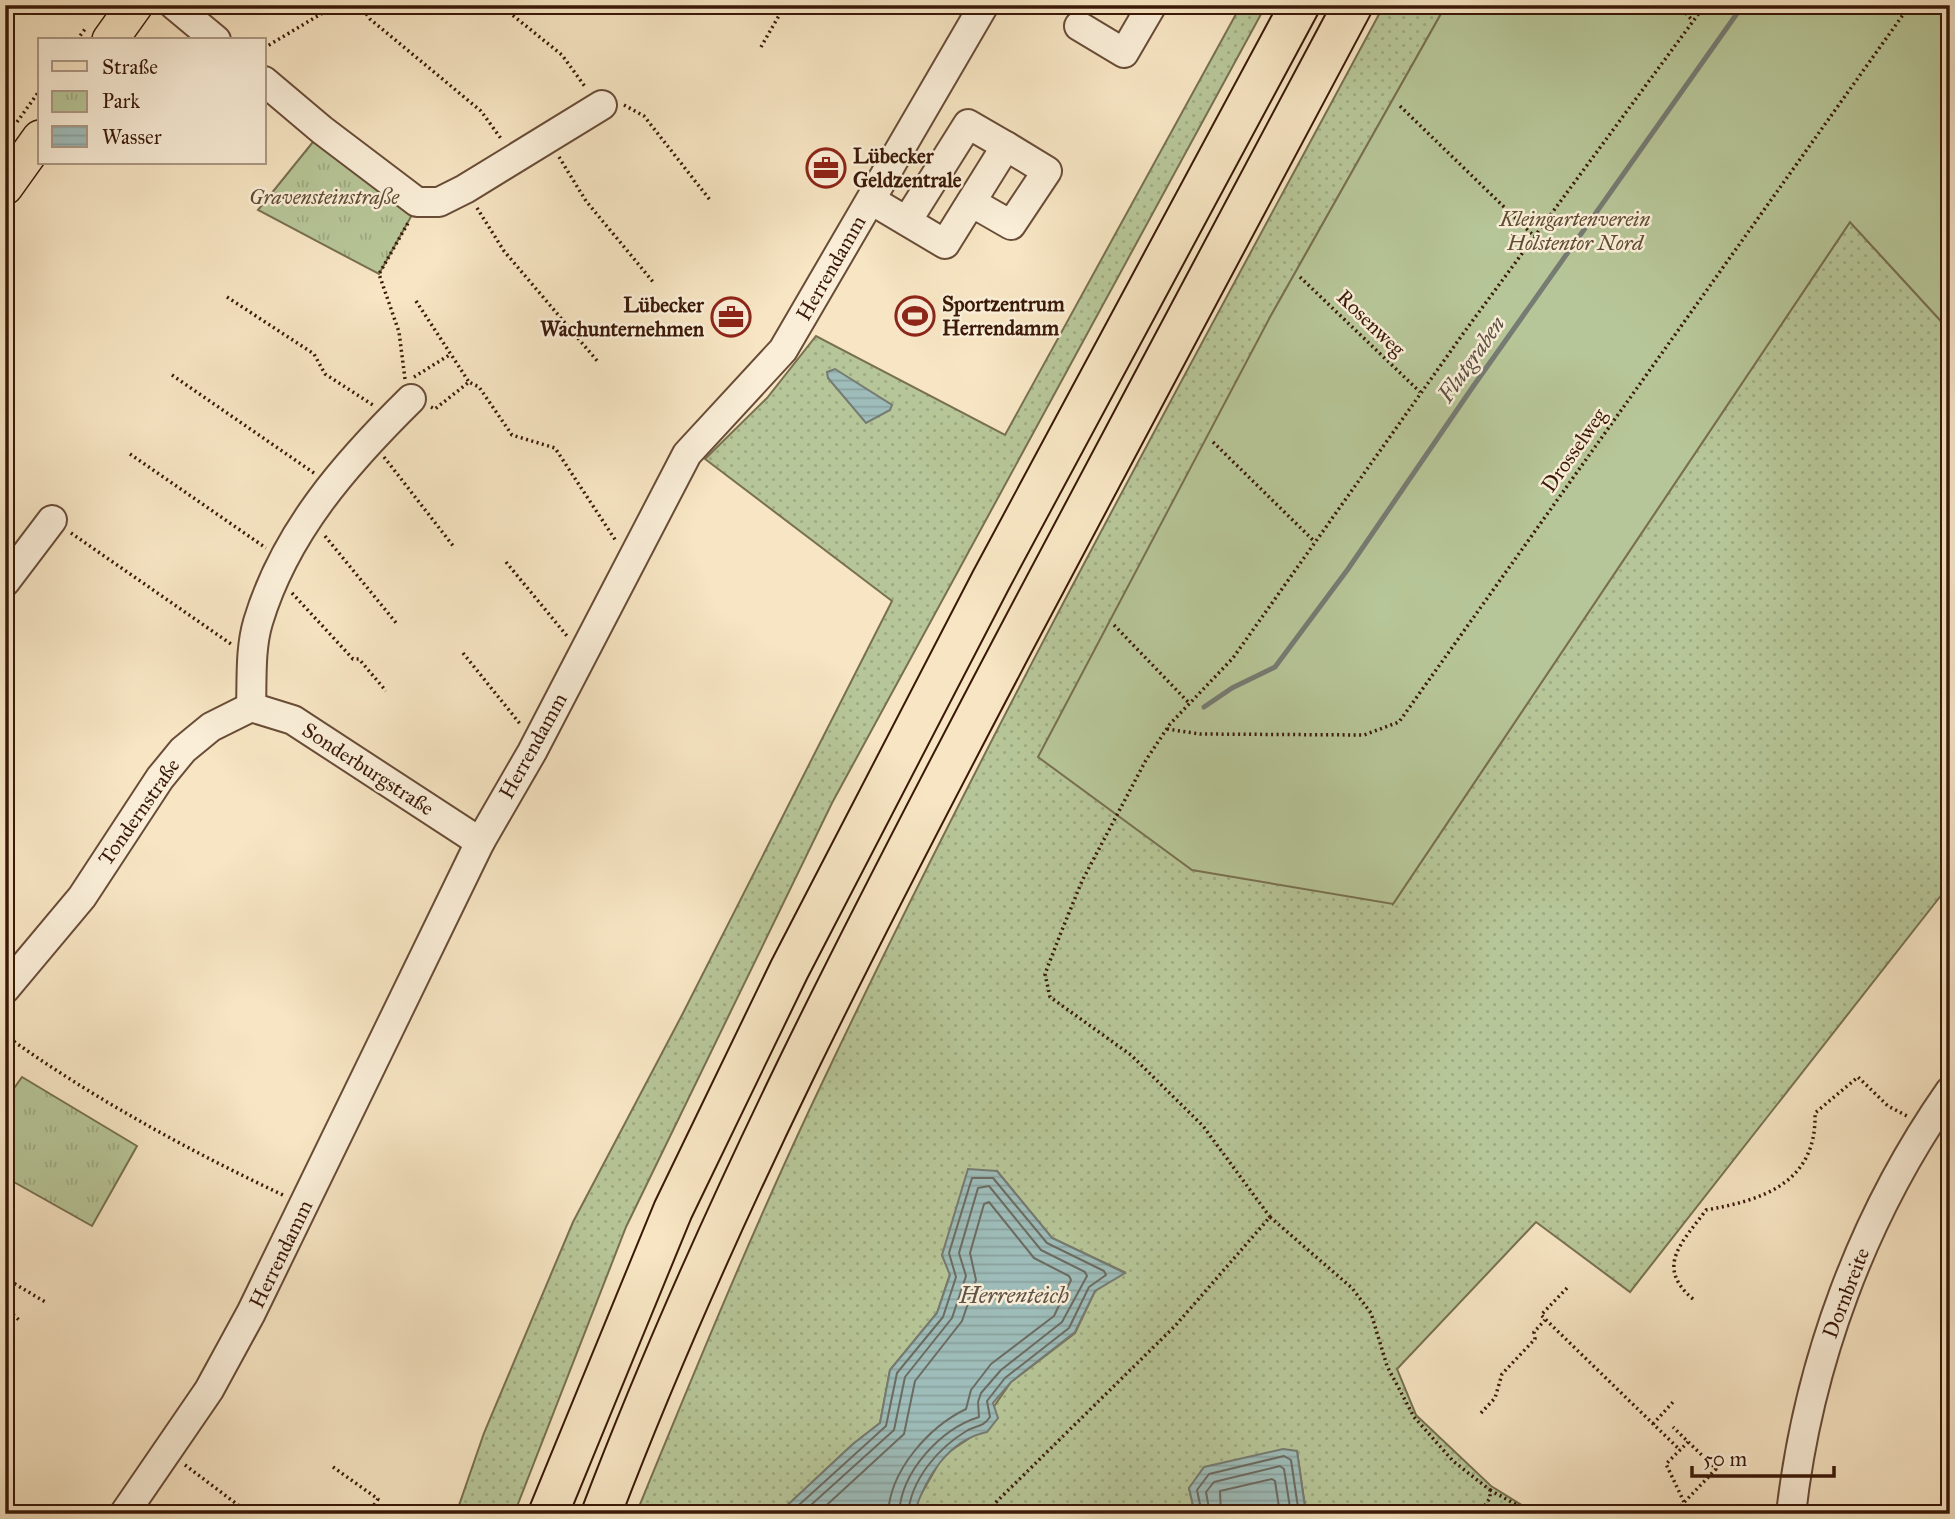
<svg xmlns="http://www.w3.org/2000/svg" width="1955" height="1519" font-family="'IM FELL Great Primer',serif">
<defs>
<pattern id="grass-dots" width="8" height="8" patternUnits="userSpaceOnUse" patternTransform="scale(1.75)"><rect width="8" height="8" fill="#b7c698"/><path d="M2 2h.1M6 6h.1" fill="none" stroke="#9eaa82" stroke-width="1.8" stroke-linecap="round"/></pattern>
<pattern id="park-tufts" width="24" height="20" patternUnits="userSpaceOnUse" patternTransform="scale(1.75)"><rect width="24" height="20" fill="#b7c698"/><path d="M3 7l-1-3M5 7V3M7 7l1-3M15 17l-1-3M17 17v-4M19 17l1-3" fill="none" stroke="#9eaa82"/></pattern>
<pattern id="water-rules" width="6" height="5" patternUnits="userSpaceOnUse" patternTransform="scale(1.75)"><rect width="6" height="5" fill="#9ebdba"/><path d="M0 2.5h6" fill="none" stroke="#89a29e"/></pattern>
</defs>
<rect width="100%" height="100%" fill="#f7e5c3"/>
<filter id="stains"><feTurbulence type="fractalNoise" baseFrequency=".00286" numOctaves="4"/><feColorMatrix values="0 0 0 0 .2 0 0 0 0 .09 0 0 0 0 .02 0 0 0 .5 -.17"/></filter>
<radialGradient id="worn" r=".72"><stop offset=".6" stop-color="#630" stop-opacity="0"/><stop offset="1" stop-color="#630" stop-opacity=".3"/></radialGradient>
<g fill="url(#grass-dots)" stroke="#787050" stroke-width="2">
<path d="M1241 5H1266L832 803 626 1227 514 1514H456L484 1433 573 1222 682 1015 892 601 705 459 767 398 816 336 1005 435Z"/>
<path d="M1384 5H1446L1269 319 1393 904 1850 222 1950 331V884L1630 1292 1536 1222 1397 1369 1416 1415 1491 1486 1536 1514H1306L1297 1451 1189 1488 1195 1514H914L920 1496 943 1456 974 1435 1011 1382 1075 1333 1095 1291 1124 1272 1052 1238 997 1171 942 1255 950 1274 937 1313 890 1370 880 1423 853 1444 778 1514H636C696 1368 756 1221 824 1079 997 714 1193 361 1384 5Z"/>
</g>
<g fill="url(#park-tufts)" stroke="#787050" stroke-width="2">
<path d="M317 137 413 213 379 274 258 210Z"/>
<path d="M22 1077 137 1146 92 1226 5 1177V1101Z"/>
</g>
<path fill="#b7c698" stroke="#787050" stroke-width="2" d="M1446 5H1950V331L1850 222 1393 904 1192 870 1038 757 1269 319Z"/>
<g fill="url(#water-rules)" stroke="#767b73" stroke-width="2">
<path d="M835 369 892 405 890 410 866 423 828 378 827 372Z"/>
<path d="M968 1169 997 1171 1052 1238 1125 1273 1095 1291 1075 1332 1011 1382 993 1403 998 1418 987 1432C948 1440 925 1478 914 1514H778L853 1444 880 1423 890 1370 937 1313 950 1275 942 1255Z"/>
<path d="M1283 1449 1297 1451 1306 1514H1195L1189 1488 1204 1467Z"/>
</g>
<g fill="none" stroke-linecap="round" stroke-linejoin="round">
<g stroke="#6c6b61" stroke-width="2">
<path d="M789 1514 886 1426 897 1373 943 1317 956 1277 949 1253 972 1178H993L1047 1243 1104 1271 1106 1275 1089 1287 1069 1328 1005 1378 987 1401 990 1417C983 1427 978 1425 968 1430 939 1447 911 1479 908 1514"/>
<path d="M801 1514 894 1430 905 1377 952 1318 966 1276 959 1253 978 1188 989 1186 1041 1250 1085 1272 1087 1276 1062 1322 1001 1370 981 1393 978 1402 979 1417C941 1429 901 1471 899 1514"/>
<path d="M817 1514 904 1434 915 1381 962 1321 976 1280 970 1253 984 1204 989 1202 1034 1258 1069 1276 1071 1280 1054 1316 991 1364 971 1390 966 1409C929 1427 890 1470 888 1514"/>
<path d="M1202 1514 1197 1490 1209 1474 1284 1456 1291 1460 1299 1514"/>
<path d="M1210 1514 1206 1492 1214 1482 1280 1466 1284 1469 1291 1514"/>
<path d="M1221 1514 1220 1491 1272 1479 1275 1481 1280 1514"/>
</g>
<path stroke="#767b73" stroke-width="5" d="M1204 707 1232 688 1275 667 1348 569 1472 388 1743 5"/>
<g stroke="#694c37" stroke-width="32">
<g id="minor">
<path d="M174 5 216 40"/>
<path d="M1079 26 1124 53 1152 5"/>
<path d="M264 81 322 130 417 202H439L465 189 602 105"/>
<path d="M871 200 945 244 1006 146 1047 171 1011 225 971 202"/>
<path d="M907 221 968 124 1006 146"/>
<path d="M5 582 52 520"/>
<path d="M251 707C252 679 250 649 258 622 285 532 346 463 411 399"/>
<path d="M251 707 293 720 480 842"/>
<path d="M5 989 82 897 160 778 183 750 211 727 251 707"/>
<path d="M124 1514 209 1390 251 1313 480 842 532 752 687 454 783 350 984 5"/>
<path d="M1791 1514C1808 1363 1863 1215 1950 1091"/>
</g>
</g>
<g stroke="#3a1908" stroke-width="38">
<g id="major">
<path d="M110 40 135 5"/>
<path d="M5 187 40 138"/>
</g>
</g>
<g stroke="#3a1908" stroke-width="42">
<g id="highway">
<path d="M548 1514 673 1210 789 970 991 580 1300 5"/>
<path d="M601 1514C716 1213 865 926 1015 641 1128 429 1239 217 1353 5"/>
</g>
</g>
<g stroke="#3a1908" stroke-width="3.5" stroke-dasharray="2 3.5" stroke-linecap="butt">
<path d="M360 5 370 19 481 111 502 140"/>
<path d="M500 5 562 55 586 88"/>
<path d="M1678 5 1693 21"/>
<path d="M707 11 711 5"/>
<path d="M77 40 85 29"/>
<path d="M761 47 785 5"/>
<path d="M264 48 336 5"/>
<path d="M624 105 644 116 710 200"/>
<path d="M1400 106 1535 237"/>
<path d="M17 122 40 90"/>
<path d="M559 157 586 201 654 283"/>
<path d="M477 208 504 251 599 363"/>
<path d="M5 222 12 212"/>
<path d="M1300 277 1420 392"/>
<path d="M227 297 314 354 325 374 373 405"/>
<path d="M416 301 469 382"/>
<path d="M172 375 314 473"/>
<path d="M414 377 451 354"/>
<path d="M405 379 399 332 379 274 408 223"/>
<path d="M431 407 435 409 469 382 479 387 512 435 555 448 616 541"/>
<path d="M1213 442 1315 542"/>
<path d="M130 454 266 548"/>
<path d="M384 457 454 547"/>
<path d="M71 533 231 644"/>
<path d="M325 536 397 624"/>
<path d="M506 562 567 636"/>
<path d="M292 593 353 659H359L386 691"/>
<path d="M1114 625 1190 704"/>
<path d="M463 653 521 725"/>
<path d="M1167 729 1200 734 1364 735 1399 722 1910 5"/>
<path d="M5 1035C92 1098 188 1150 285 1196"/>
<path d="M1270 1217 1352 1288 1371 1313 1387 1366 1414 1417 1453 1461 1490 1490V1498L1479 1514"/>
<path d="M5 1278 47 1303"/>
<path d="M1567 1288 1541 1315 1680 1450"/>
<path d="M1693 1299C1654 1266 1683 1242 1706 1210 1763 1200 1817 1183 1815 1113L1858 1077 1888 1106 1907 1116"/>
<path d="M5 1307 19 1320"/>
<path d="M5 1324 10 1333 5 1342"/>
<path d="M1481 1413 1495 1398 1502 1374 1535 1339 1534 1332 1545 1320"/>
<path d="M1653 1424 1674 1401"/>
<path d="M185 1465 250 1514"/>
<path d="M333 1467 378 1499 368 1514"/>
<path d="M1490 1490 1533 1514"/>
<path d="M1684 1502 1666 1464 1688 1442"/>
<path d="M984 1514 1175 1326 1270 1217 1203 1126 1131 1055 1050 997 1045 974 1060 935 1082 881 1146 760 1170 724 1233 658 1465 331 1705 5"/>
<path d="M1673 1514 1716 1469 1673 1427"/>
</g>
<use href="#minor" stroke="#faeed8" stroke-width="28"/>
<use href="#major" stroke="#f7e5c3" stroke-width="35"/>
<use href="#highway" stroke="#f7e5c3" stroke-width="38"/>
</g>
<defs>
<g id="office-ring" transform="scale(2.0125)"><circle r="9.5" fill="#faeed8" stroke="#8f2418" stroke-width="1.5"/><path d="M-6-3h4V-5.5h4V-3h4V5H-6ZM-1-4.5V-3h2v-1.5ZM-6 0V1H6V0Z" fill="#8f2418"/></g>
<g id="stadium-ring" transform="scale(2.0125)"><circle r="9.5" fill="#faeed8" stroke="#8f2418" stroke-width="1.5"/><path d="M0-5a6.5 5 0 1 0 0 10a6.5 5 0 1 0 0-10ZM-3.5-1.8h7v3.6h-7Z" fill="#8f2418"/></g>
</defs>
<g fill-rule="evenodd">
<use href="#office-ring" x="826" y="168"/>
<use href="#stadium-ring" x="915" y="316"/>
<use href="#office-ring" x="731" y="317"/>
</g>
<g text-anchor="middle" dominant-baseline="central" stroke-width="5" stroke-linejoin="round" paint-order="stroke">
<g font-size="21" font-weight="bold" fill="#3a1908" stroke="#faeed8" text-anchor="start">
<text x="853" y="156">Lübecker<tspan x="853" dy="24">Geldzentrale</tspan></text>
<text x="942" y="304">Sportzentrum<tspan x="942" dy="24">Herrendamm</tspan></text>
<text x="704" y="305" text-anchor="end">Lübecker<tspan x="704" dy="24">Wachunternehmen</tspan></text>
</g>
<g font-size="21" font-style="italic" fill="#604d33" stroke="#faeed8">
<text x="324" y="197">Gravensteinstraße</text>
<text x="1575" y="219">Kleingartenverein<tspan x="1575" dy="24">Holstentor Nord</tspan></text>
</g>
<g font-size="21" fill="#3a1908" stroke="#faeed8">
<text transform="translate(831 268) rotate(-60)">Herrendamm</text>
<text transform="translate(1371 323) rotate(44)">Rosenweg</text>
<text transform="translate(1574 450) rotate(-55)">Drosselweg</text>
<text transform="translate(533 746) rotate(-61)">Herrendamm</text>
<text transform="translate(368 769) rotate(33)">Sonderburgstraße</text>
<text transform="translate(139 812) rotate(-55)">Tondernstraße</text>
<text transform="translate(281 1254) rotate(-64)">Herrendamm</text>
<text transform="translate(1846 1293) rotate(-69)">Dornbreite</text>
</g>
<g font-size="23" font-style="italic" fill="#5d5246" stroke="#faeed8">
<text transform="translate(1471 359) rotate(-55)">Flutgraben</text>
<text x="1014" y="1295">Herrenteich</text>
</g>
</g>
<rect width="1955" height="1519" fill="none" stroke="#f7e5c3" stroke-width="28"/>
<rect x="7" y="7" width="1941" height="1505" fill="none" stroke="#3a1908" stroke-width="3.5"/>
<rect x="14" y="14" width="1927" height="1491" fill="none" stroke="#3a1908" stroke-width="2"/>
<rect x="38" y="38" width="228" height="126" fill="#faeed8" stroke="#ad9985" stroke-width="2"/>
<rect x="52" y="61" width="35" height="10" fill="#f7e5c3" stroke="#ad9985" stroke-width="2"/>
<text x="102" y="74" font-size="21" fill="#3a1908">Straße</text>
<rect x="52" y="91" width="35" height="21" fill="url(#park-tufts)" stroke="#ad9985" stroke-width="2"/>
<text x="102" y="108" font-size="21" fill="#3a1908">Park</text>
<rect x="52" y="126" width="35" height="21" fill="url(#water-rules)" stroke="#ad9985" stroke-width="2"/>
<text x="102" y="144" font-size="21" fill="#3a1908">Wasser</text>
<path d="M1692 1466v10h142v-10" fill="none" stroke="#3a1908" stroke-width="3.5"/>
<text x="1703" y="1466" font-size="21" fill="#3a1908" stroke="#faeed8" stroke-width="5" paint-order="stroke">50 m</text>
<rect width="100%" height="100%" filter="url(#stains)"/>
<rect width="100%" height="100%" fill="url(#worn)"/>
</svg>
